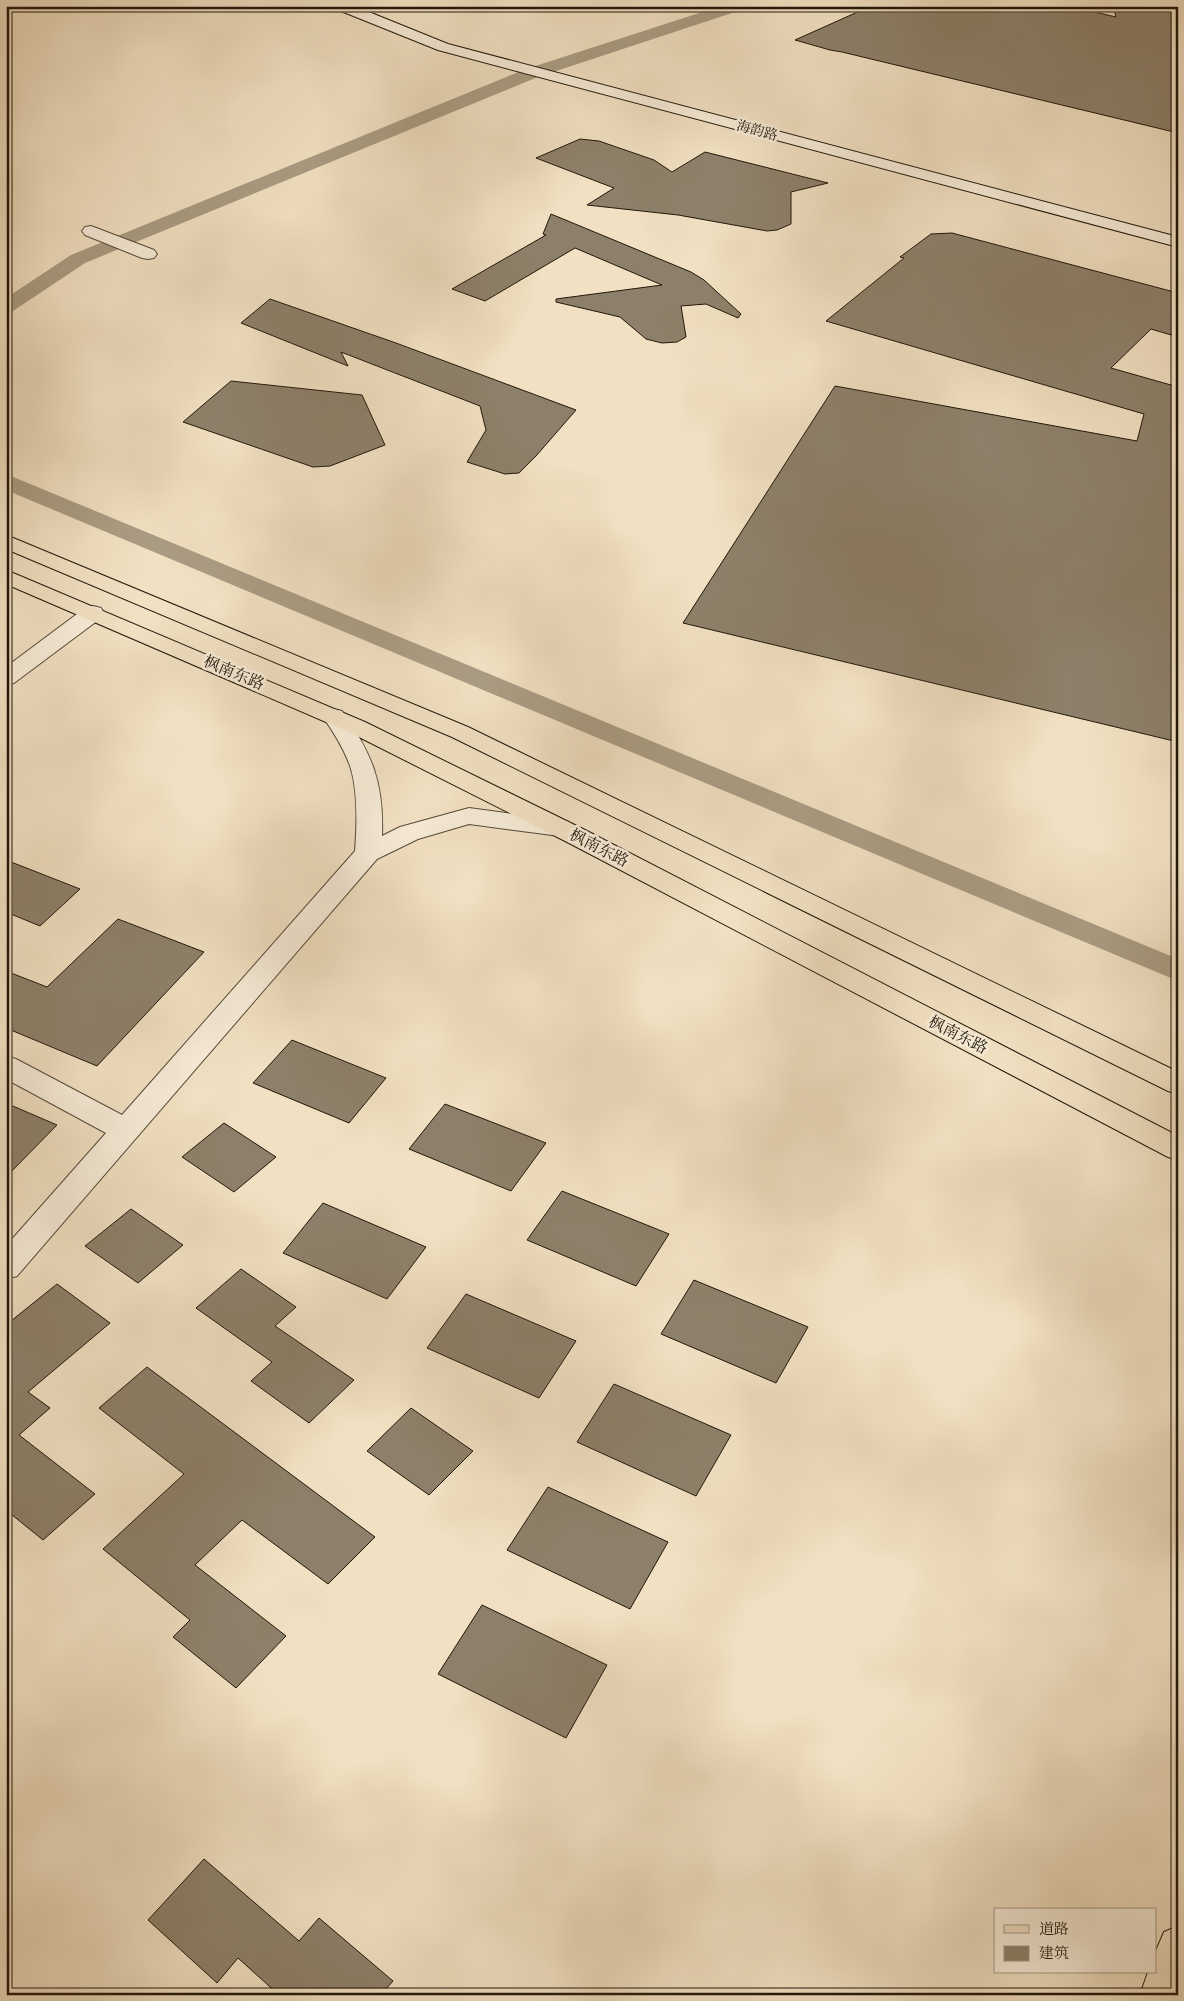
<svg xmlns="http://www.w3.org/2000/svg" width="1184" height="2001" font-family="'Libre Bodoni','Noto Serif SC',serif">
<rect width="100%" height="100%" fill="#f1e0c2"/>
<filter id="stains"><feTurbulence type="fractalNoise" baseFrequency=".004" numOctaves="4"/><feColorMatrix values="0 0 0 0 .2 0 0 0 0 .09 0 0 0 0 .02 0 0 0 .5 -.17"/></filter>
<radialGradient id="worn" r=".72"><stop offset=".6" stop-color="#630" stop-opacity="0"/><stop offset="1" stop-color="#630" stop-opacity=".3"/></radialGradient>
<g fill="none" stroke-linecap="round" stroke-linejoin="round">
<g fill="#aa9c83" fill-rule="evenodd">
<path d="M721 6H746L744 9 538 77 85 263 13 311 6 313V298L71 255 526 69Z"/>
<path d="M6 474 1178 959V981L6 490Z"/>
</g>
</g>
<g fill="#8d806a" stroke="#21170a">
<path d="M871 6H1069L1116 17 1113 6H1178V133L842 52 830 50 795 40Z"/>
<path d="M580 139 599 141 654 160 672 172 705 152 828 183 791 192V224L777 230 767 231 678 215 587 205 614 188 536 158Z"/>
<path d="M551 214 691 272 704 280 741 314 738 318 706 304 681 306 686 337 677 342 662 343 646 339 620 317 556 302V299L662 285 575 248 485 301 452 289 546 235 543 234Z"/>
<path d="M952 233 1178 293V337L1151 329 1111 368 1178 387V742L683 623 835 386 1137 441 1144 414 826 321 904 258 900 257 931 234Z"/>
<path d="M270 299 396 343 576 410 536 456 519 473 505 474 467 462 486 430 480 406 341 352 348 366 241 323Z"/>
<path d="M231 381 362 395 385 445 330 466 313 467 183 422Z"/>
<path d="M6 860 80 889 40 926 6 912Z"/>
<path d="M118 919 204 952 97 1066 6 1028V971L47 987Z"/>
<path d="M292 1040 386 1078 349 1123 253 1083Z"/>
<path d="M6 1103 57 1125 6 1177Z"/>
<path d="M445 1104 546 1143 511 1191 409 1149Z"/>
<path d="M224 1123 276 1157 234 1192 182 1157Z"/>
<path d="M562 1191 669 1234 636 1286 527 1240Z"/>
<path d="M323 1203 426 1247 387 1299 283 1253Z"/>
<path d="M131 1209 183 1245 138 1283 85 1246Z"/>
<path d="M241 1269 296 1307 275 1326 354 1380 309 1423 251 1381 272 1362 196 1308Z"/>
<path d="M694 1280 808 1327 776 1383 661 1334Z"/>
<path d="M57 1284 110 1323 28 1392 50 1408 19 1435 95 1494 43 1540 6 1510V1325Z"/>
<path d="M466 1294 576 1341 539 1398 427 1348Z"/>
<path d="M147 1367 375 1537 328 1584 242 1520 195 1565 286 1636 236 1688 173 1637 190 1620 103 1549 184 1474 99 1408Z"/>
<path d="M614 1384 731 1435 696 1496 577 1442Z"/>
<path d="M411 1408 473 1451 429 1495 367 1451Z"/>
<path d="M548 1487 668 1542 630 1609 507 1550Z"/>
<path d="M482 1605 607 1665 566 1738 438 1674Z"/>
<path d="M204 1859 299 1941 319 1918 393 1981 381 1995H279L238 1958 217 1983 148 1920Z"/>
</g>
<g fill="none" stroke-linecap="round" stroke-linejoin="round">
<g stroke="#554938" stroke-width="2">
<g id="minor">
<path d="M91 226 154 250 157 254 154 258 148 259 142 258 85 235 82 231 85 227Z"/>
<path d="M93 606 101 608 104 613 101 618 14 683 6 685V667L85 608Z"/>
<path d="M334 709 342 711C372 753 384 783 382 836L400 827 469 808 560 820 569 822 573 828 569 834 560 836 469 824 418 839 377 859 17 1276 6 1279V1246L106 1133 6 1079V1056L16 1059 122 1115 355 851C357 826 358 787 349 763 342 746 333 731 322 716L326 711Z"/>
</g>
</g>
<g stroke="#21170a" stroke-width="2">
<path id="secondary" d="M334 6H354L448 44 1178 237V247L438 50 336 9Z"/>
</g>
<g stroke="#21170a" stroke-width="2">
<g id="primary">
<path d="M6 535 468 727 1178 1072V1094L1168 1091 452 737 6 549Z"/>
<path d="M6 570 365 722 587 831 1178 1136V1160L1168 1157 569 843 349 732 6 584Z"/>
</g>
</g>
<g stroke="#21170a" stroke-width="2">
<path id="trunk" d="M1178 1926V1995H1140L1148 1972H1155V1953L1164 1932Z"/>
</g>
<use href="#minor" fill="#f6ebd7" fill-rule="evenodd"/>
<use href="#secondary" fill="#f6ebd7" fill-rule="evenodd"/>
<use href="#primary" fill="#f1e0c2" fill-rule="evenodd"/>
<use href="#trunk" fill="#f1e0c2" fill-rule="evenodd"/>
</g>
<g text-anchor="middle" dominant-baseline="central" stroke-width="5" stroke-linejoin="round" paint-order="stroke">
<g font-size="14" fill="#21170a" stroke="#f6ebd7">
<text transform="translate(757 131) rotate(15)">海韵路</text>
</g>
<g font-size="16" fill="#21170a" stroke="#f6ebd7">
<text transform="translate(234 673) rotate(23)">枫南东路</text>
<text transform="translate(599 848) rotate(27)">枫南东路</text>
<text transform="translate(958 1035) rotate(27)">枫南东路</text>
</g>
</g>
<rect width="1184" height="2001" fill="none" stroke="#f1e0c2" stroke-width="25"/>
<rect x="8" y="8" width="1169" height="1986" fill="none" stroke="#21170a" stroke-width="2.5"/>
<rect x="12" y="12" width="1159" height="1976" fill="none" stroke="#21170a"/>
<rect x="994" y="1908" width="162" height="65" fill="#f6ebd7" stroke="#a19685"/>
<rect x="1004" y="1925" width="25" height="8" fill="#f1e0c2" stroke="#a19685"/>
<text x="1039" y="1934" font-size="15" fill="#21170a">道路</text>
<rect x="1004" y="1946" width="25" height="15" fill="#8d806a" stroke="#a19685"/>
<text x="1039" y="1958" font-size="15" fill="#21170a">建筑</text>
<rect width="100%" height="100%" filter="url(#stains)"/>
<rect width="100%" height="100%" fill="url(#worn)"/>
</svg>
